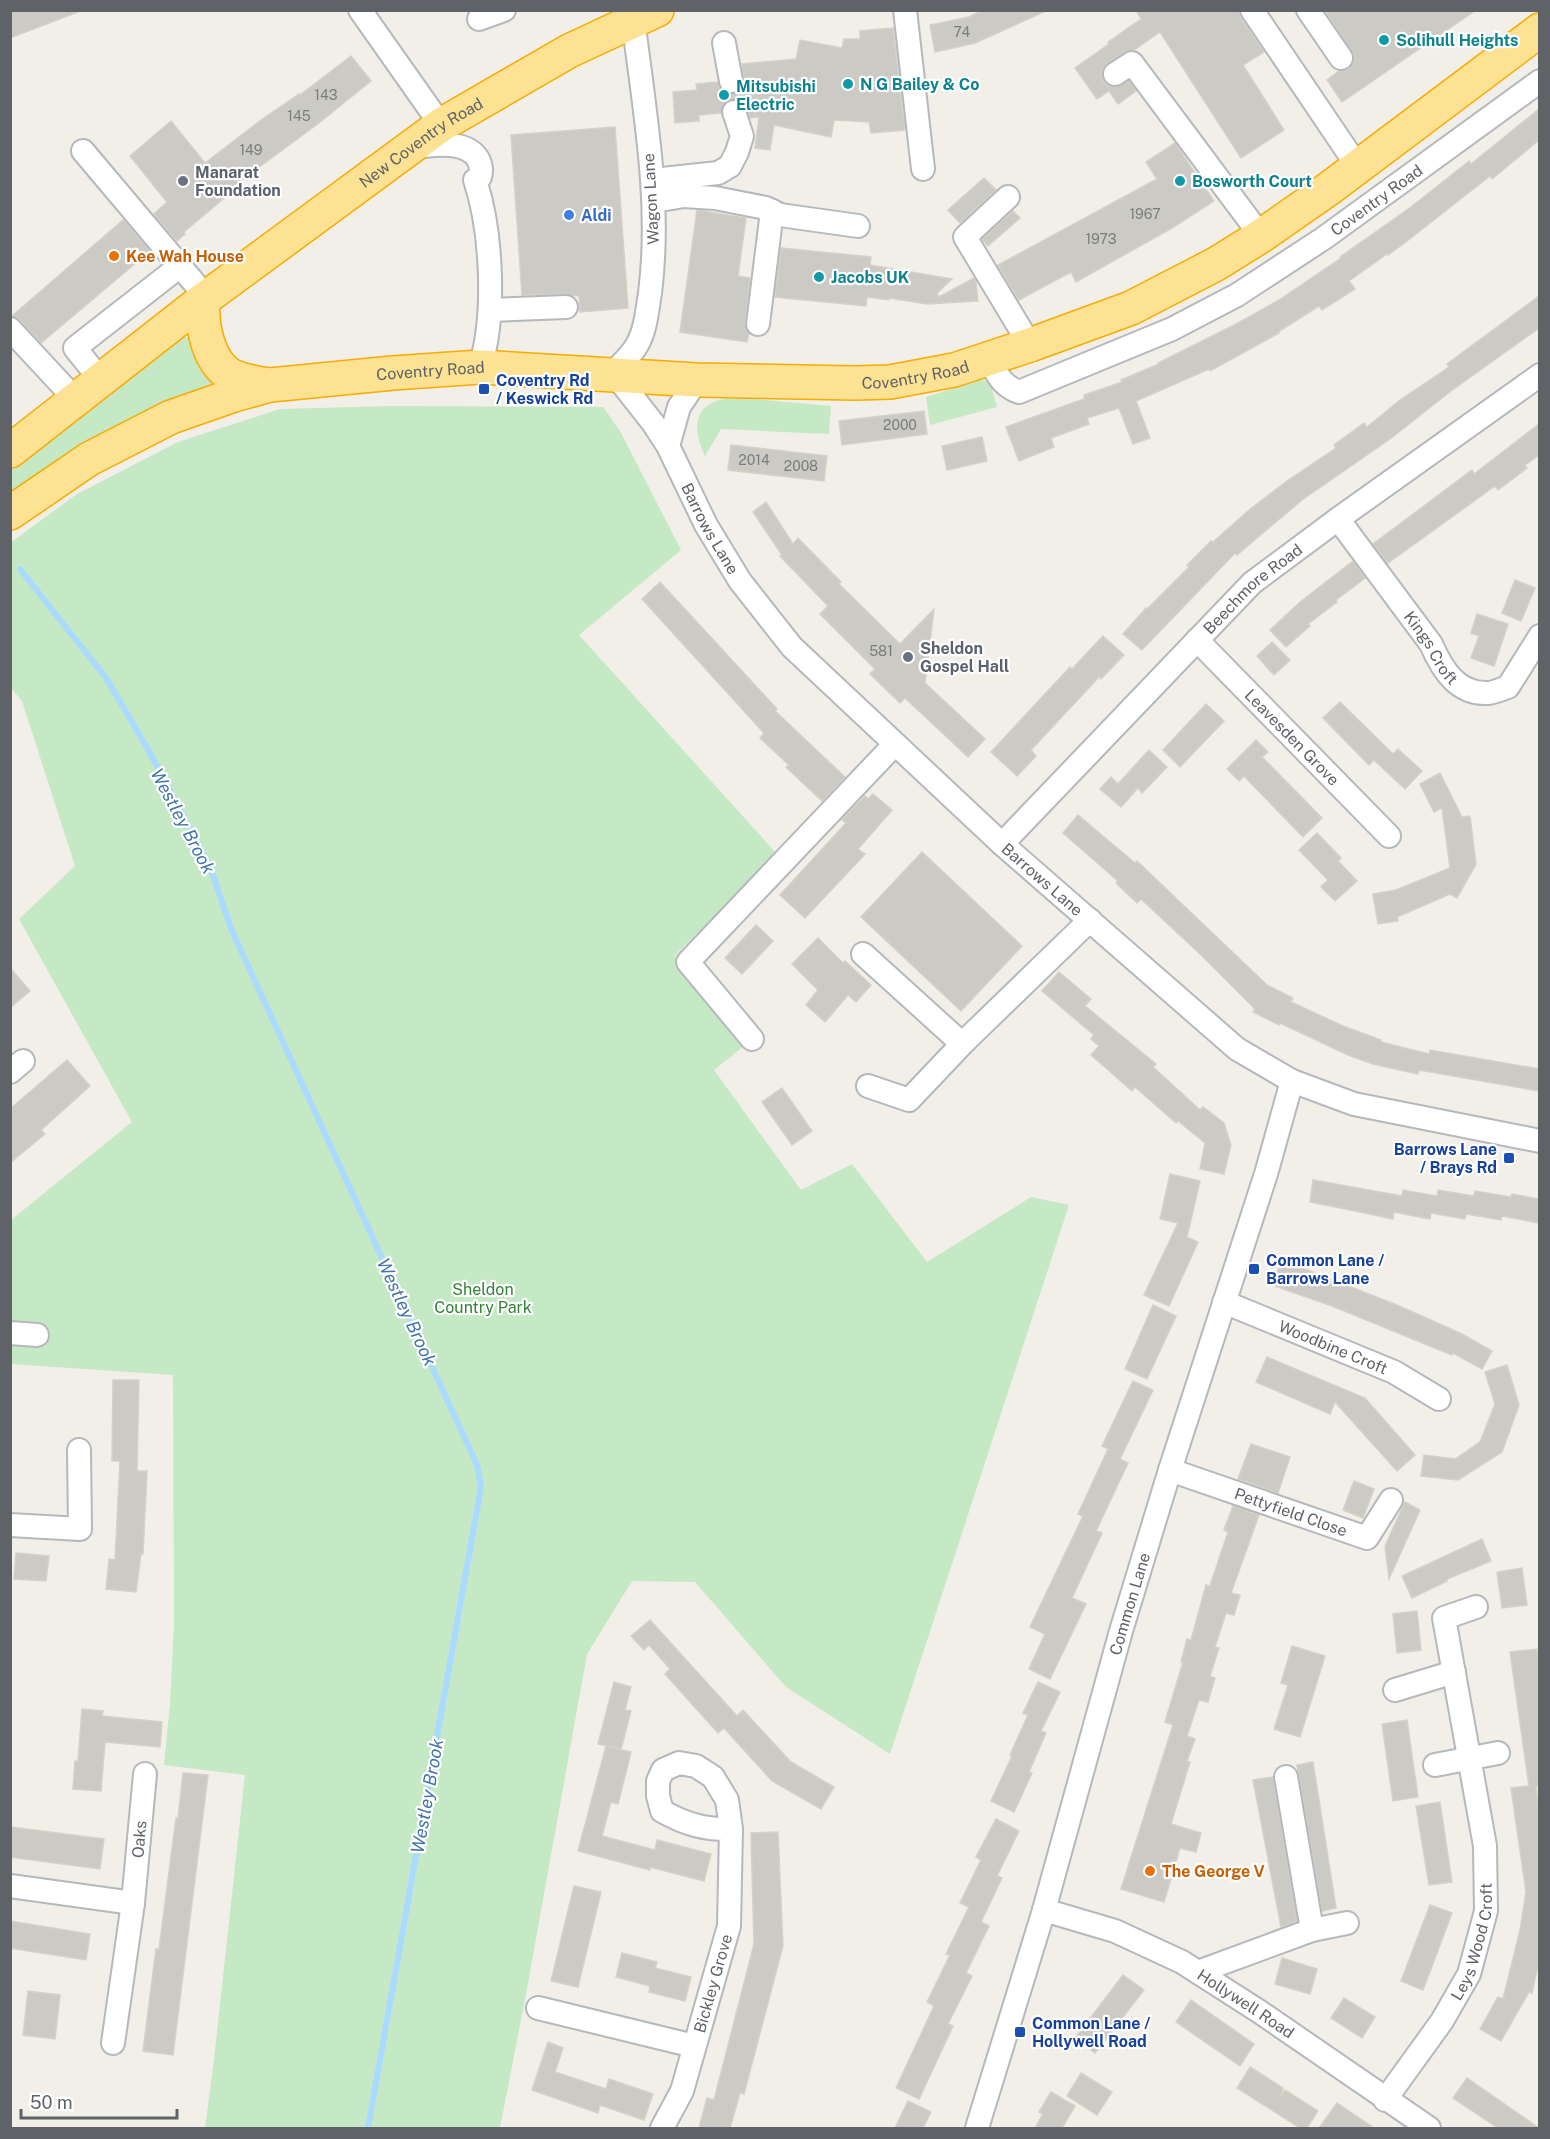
<svg xmlns="http://www.w3.org/2000/svg" width="1550" height="2139" font-family="'Public Sans',sans-serif">
<rect width="100%" height="100%" fill="#f1efe8"/>
<g fill="#c5e8c5">
<path d="M179 336 190 338 214 380 210 389 11 493V468Z"/>
<path d="M981 380 990 382 997 407 930 425 926 397Z"/>
<path d="M744 398 831 406 829 434 721 429 705 456C697 438 690 416 711 403 719 398 735 399 744 398Z"/>
<path d="M392 406 603 407 620 431 681 550 579 635 777 854 674 956 744 1046 714 1070 801 1190 852 1164 927 1262 1031 1197 1069 1205 890 1754 786 1687 695 1582 632 1581 587 1654 527 1989 500 2128H205L214 2060 245 1775 164 1765 170 1704 174 1625 173 1375 11 1364V1220L132 1122 19 919 75 866 22 701 11 688 10 543 77 494 178 442 280 409Z"/>
</g>
<g fill="none" stroke-linecap="round" stroke-linejoin="round">
<path stroke="#aadaff" stroke-width="6" d="M20 569 106 678 149 751 210 867 232 931 477 1465 481 1487 368 2128"/>
</g>
<g fill="#cccac5" stroke="#d6d1c6" stroke-width="1.5">
<path d="M10 10H78V12L10 38Z"/>
<path d="M983 10H1048L975 43 935 52 930 25 969 17Z"/>
<path d="M1136 10H1239L1241 18 1264 52 1243 65 1284 130 1241 158 1160 32 1134 50 1125 52 1108 63 1103 68 1102 74 1103 81 1108 86 1116 87 1129 81 1136 91 1118 104 1109 91 1097 99 1075 68 1109 44 1108 42 1141 19Z"/>
<path d="M1325 10H1476L1342 102 1327 80 1339 71 1349 69 1353 63 1354 56Z"/>
<path d="M893 28 905 130 871 133 869 122 834 120 831 137 774 125 770 150 755 148 759 117 750 118 743 102 736 99H730L724 103 721 113 699 115V121L675 123 673 92 697 90 696 84 718 82 721 90 727 94H734L740 91 744 85 742 64 796 59 800 40 842 48 844 39H860V31Z"/>
<path d="M351 56 371 81 319 123 228 190 230 193 184 232 185 234 177 241 154 214 167 202 130 156 171 121 205 163 261 120 299 94 300 95Z"/>
<path d="M1539 109V140L1492 179 1490 176 1402 245 1388 255 1387 254 1349 281 1355 289 1322 310 1319 306 1278 332 1279 333 1210 371 1209 369 1136 401 1150 438 1133 444 1119 408 1087 418 1089 424 1051 438 1054 447 1019 461 1006 427 1084 399V395L1122 382 1121 380 1159 364 1158 363 1240 322 1279 300 1341 258 1340 257 1411 207 1469 161 1471 164Z"/>
<path d="M615 127 628 308 580 312 579 296 565 294 522 295 511 135Z"/>
<path d="M1175 143 1214 201 1172 228 1076 282 1071 272 1019 300 998 265 1157 179 1146 162Z"/>
<path d="M984 178 996 190 960 223 948 210Z"/>
<path d="M697 210 746 218 738 276 750 278 745 322 749 333 747 342 680 332Z"/>
<path d="M1013 211 1020 218 988 246 982 239Z"/>
<path d="M123 220 150 251 41 343 20 320 12 316Z"/>
<path d="M781 248 871 257 870 265 952 279 937 293 939 297 974 278 976 282 978 301 927 304 889 298V300L867 297 866 306 775 297Z"/>
<path d="M1539 296V328L1451 391 1390 439 1302 500 1237 555 1235 553 1142 650 1123 634 1146 608 1147 609 1189 567 1187 565 1211 541 1213 542 1249 510 1287 481 1336 448 1334 445 1364 423 1367 427 1400 400 1449 367 1447 364Z"/>
<path d="M924 411 927 434 842 445 839 421Z"/>
<path d="M1539 424V455L1525 465 1527 468 1498 490 1495 486 1388 563 1373 544 1472 470 1474 474Z"/>
<path d="M982 437 987 461 947 470 942 446Z"/>
<path d="M731 445 827 456 824 481 728 470Z"/>
<path d="M766 502 793 544 798 538 841 582 839 584 900 644 934 609 925 683 985 739 968 757 905 698 900 703 870 674 875 669 820 614 828 606 780 556 782 555 753 512Z"/>
<path d="M1353 561 1365 578 1336 600 1337 602 1308 624 1310 626 1286 647 1270 630 1300 602Z"/>
<path d="M1515 580 1535 588 1521 621 1502 613Z"/>
<path d="M660 582 777 709 775 711 845 777 822 801 786 767 789 765 760 738 764 733 642 599Z"/>
<path d="M1477 614 1508 624 1494 666 1471 658 1479 636 1471 633Z"/>
<path d="M1103 636 1124 655 1101 679 1099 677 1031 750 1036 756 1017 776 991 752 1070 667 1072 669Z"/>
<path d="M1272 642 1290 660 1274 675 1257 656Z"/>
<path d="M1340 702 1393 754 1398 749 1422 771 1405 789 1374 760 1369 765 1323 718Z"/>
<path d="M1206 704 1224 721 1180 767 1163 750Z"/>
<path d="M1256 740 1268 752 1262 757 1322 818 1303 837 1244 776 1239 781 1227 769Z"/>
<path d="M1149 750 1167 767 1142 793 1138 788 1121 807 1100 789 1111 777 1118 784Z"/>
<path d="M1440 773 1462 817 1470 816 1476 864 1457 898 1450 894 1397 917 1398 921 1378 924 1373 894 1396 890 1450 868 1442 808 1434 812 1420 784Z"/>
<path d="M873 794 892 810 858 849 865 854 805 918 780 895 846 823 842 820 865 796 868 799Z"/>
<path d="M1078 815 1135 863 1137 861 1267 985 1293 998 1291 1002 1343 1026 1381 1040V1042L1429 1054 1430 1050 1539 1069V1091L1419 1070 1418 1074 1373 1064 1348 1055 1280 1023 1279 1025 1253 1012 1255 1009 1200 954 1141 899 1137 903 1116 883 1118 881 1063 833Z"/>
<path d="M1317 833 1341 858 1338 861 1357 881 1335 901 1321 887 1328 880 1299 850Z"/>
<path d="M922 852 1022 946 961 1011 861 917Z"/>
<path d="M756 925 773 941 742 974 725 958Z"/>
<path d="M818 938 843 963 845 961 871 985 856 1002 848 995 825 1022 806 1005 818 990 792 964Z"/>
<path d="M10 968 30 991 10 1008Z"/>
<path d="M1059 972 1091 999 1085 1006 1156 1064 1153 1067 1200 1110 1203 1107 1224 1123 1231 1145 1224 1174 1200 1169 1205 1143 1178 1121 1176 1123 1135 1087 1132 1091 1091 1055 1099 1046 1091 1039 1094 1035 1042 991Z"/>
<path d="M67 1060 90 1086 41 1130 45 1134 10 1163V1109Z"/>
<path d="M782 1088 812 1131 792 1145 762 1102Z"/>
<path d="M1170 1174 1200 1181 1187 1237 1198 1242 1169 1306 1144 1295 1178 1223 1160 1219Z"/>
<path d="M1313 1180 1402 1196 1403 1190 1437 1196 1438 1190 1474 1196 1475 1191 1511 1197 1512 1194 1539 1199V1223L1502 1216 1501 1220 1466 1214 1465 1219 1431 1213 1430 1219 1394 1212 1393 1219 1360 1212 1310 1202Z"/>
<path d="M1282 1260 1397 1305 1462 1334 1492 1351 1482 1369 1453 1353 1452 1355 1332 1306 1272 1285Z"/>
<path d="M1153 1305 1176 1316 1147 1379 1125 1369Z"/>
<path d="M1267 1357 1365 1398 1415 1455 1397 1471 1335 1402 1330 1414 1256 1382Z"/>
<path d="M1507 1365 1519 1405 1502 1452 1458 1480 1421 1476 1424 1455 1455 1459 1480 1442 1495 1404 1485 1372Z"/>
<path d="M113 1380H139L137 1471H147L143 1554H141L136 1592 106 1589 109 1559 115 1560 120 1461H112Z"/>
<path d="M1133 1381 1153 1390 1120 1459 1128 1463 1096 1531 1102 1533 1072 1598 1086 1604 1050 1679 1029 1669 1045 1634 1030 1627 1083 1516 1078 1514 1108 1449 1102 1446Z"/>
<path d="M1251 1444 1290 1457 1278 1493 1238 1479Z"/>
<path d="M1354 1481 1374 1489 1363 1518 1343 1510Z"/>
<path d="M1405 1502 1420 1510 1389 1579 1385 1546Z"/>
<path d="M1233 1506 1259 1515 1231 1593 1240 1595 1234 1615 1226 1613 1215 1647 1219 1648 1210 1676 1215 1678 1208 1702 1199 1700 1187 1736 1195 1739 1187 1761 1190 1762 1171 1824 1201 1833 1196 1852 1180 1848 1164 1902 1121 1889 1173 1725 1165 1722 1183 1662H1181L1187 1639 1191 1640 1206 1585 1210 1586 1228 1532 1224 1530Z"/>
<path d="M1482 1539 1491 1561 1447 1579V1581L1412 1598 1402 1576Z"/>
<path d="M16 1553 49 1556 46 1581 14 1579Z"/>
<path d="M1522 1568 1527 1605 1502 1608 1497 1572Z"/>
<path d="M1417 1611 1421 1650 1397 1653 1393 1614Z"/>
<path d="M650 1620 737 1716 743 1710 791 1762 834 1787 821 1809 772 1781 724 1728 718 1733 665 1674 670 1669 649 1645 644 1650 631 1636Z"/>
<path d="M1292 1646 1325 1656 1300 1737 1274 1729 1288 1685 1281 1683Z"/>
<path d="M1537 1649 1539 1671V1786H1536L1539 1819V1961L1532 1993 1529 1992 1501 2041 1480 2029 1498 1997 1503 1999 1520 1930 1526 1892 1511 1788 1529 1786 1510 1652Z"/>
<path d="M614 1682 631 1687 625 1710 631 1711 621 1749 598 1744Z"/>
<path d="M1038 1682 1060 1692 1041 1731 1046 1733 1029 1772 1032 1773 1014 1812 991 1801 1012 1756 1010 1755 1028 1715 1023 1713Z"/>
<path d="M82 1709 103 1711 102 1716 162 1722 160 1747 105 1742 101 1791 73 1789 75 1761H78Z"/>
<path d="M1407 1720 1418 1797 1393 1801 1382 1724Z"/>
<path d="M606 1746 631 1752 618 1804 611 1802 602 1836 655 1850 657 1840 711 1854 704 1881 650 1867V1870L578 1851Z"/>
<path d="M1313 1762 1336 1908 1322 1911 1297 1765Z"/>
<path d="M183 1773 208 1775 173 2055 143 2051 156 1949H159L176 1818H178Z"/>
<path d="M1273 1777 1297 1921 1281 1927 1253 1780Z"/>
<path d="M1440 1802 1452 1882 1429 1885 1416 1806Z"/>
<path d="M996 1819 1019 1831 997 1876 1002 1878 981 1922 989 1926 966 1973 972 1976 948 2024 953 2026 919 2099 896 2088 934 2006 927 2002 950 1955 946 1954 969 1907 960 1903 981 1860 976 1857Z"/>
<path d="M10 1827 104 1839 100 1869 10 1857Z"/>
<path d="M778 1832 783 1946 744 2094 740 2093 730 2128H699L707 2098 714 2100 754 1944 751 1833Z"/>
<path d="M574 1886 601 1892 578 1987 551 1981Z"/>
<path d="M1430 1905 1452 1913 1423 1990 1401 1981Z"/>
<path d="M10 1921 90 1934 86 1960 10 1948Z"/>
<path d="M622 1953 657 1962 655 1968 691 1977 685 2001 649 1992 650 1986 616 1977Z"/>
<path d="M1282 1958 1317 1969 1310 1994 1275 1984Z"/>
<path d="M1123 1975 1144 1990 1095 2053 1075 2038Z"/>
<path d="M28 1991 60 1995 55 2039 23 2035Z"/>
<path d="M1344 1998 1375 2017 1362 2038 1331 2018Z"/>
<path d="M1191 2000 1254 2044 1240 2066 1176 2022Z"/>
<path d="M548 2042 563 2048 555 2072 606 2089 609 2079 653 2094 644 2120 600 2105 598 2113 532 2090Z"/>
<path d="M1250 2067 1283 2088 1280 2097 1285 2090 1318 2111 1307 2128H1300L1237 2088Z"/>
<path d="M1081 2073 1112 2092 1097 2115 1067 2096Z"/>
<path d="M1467 2078 1539 2128H1498L1453 2098Z"/>
<path d="M1051 2092 1075 2106 1062 2128H1035L1043 2114 1039 2112Z"/>
<path d="M908 2101 931 2112 923 2128H895Z"/>
<path d="M1337 2103 1374 2128H1319Z"/>
</g>
<g fill="none" stroke-linecap="round" stroke-linejoin="round">
<path stroke="#ccccc8" stroke-width="22" stroke-dasharray="22 11" stroke-linecap="butt" d="M731 81 734 112"/>
<g stroke="#b5b8bc" stroke-width="26">
<g id="minor">
<path d="M360 10 441 125"/>
<path d="M905 10 923 169"/>
<path d="M1252 10 1358 167"/>
<path d="M1308 10 1341 58"/>
<path d="M479 19 504 10"/>
<path d="M724 43 731 81"/>
<path d="M1115 74 1132 63 1261 236"/>
<path d="M411 147C431 146 465 138 478 159 481 165 482 171 480 177L475 180C492 231 496 316 480 367"/>
<path d="M83 151 207 298"/>
<path d="M653 180 718 173 730 166 737 152 742 136 734 112"/>
<path d="M1008 197 965 237 1030 345"/>
<path d="M654 201 684 196 715 198 766 208 780 215 858 226"/>
<path d="M490 310 566 307"/>
<path d="M758 324 772 211"/>
<path d="M10 329 75 399"/>
<path id="s1" d="M988 359C997 374 1002 386 1019 392L1172 329 1237 295 1324 238 1540 81"/>
<path d="M609 376C619 367 630 357 637 345 646 329 647 311 650 293 662 198 643 104 632 10"/>
<path id="s2" d="M616 376 653 423 668 446 706 525 740 581 792 647 1002 844 1237 1049 1292 1081 1354 1104 1540 1141"/>
<path d="M100 379 75 348 180 266"/>
<path d="M668 446 679 407 697 380"/>
<path id="s3" d="M1338 519 1431 644C1442 669 1457 695 1489 693 1495 692 1502 689 1508 687L1540 636"/>
<path id="s4" d="M1197 640 1389 836"/>
<path id="s5" d="M1002 844 1252 583 1338 519 1540 375"/>
<path d="M863 954 959 1041H965L1090 920"/>
<path d="M752 1039 688 962 895 744"/>
<path d="M10 1072 23 1061"/>
<path d="M868 1086 909 1100 965 1041"/>
<path id="s6" d="M1224 1302 1394 1372 1439 1399"/>
<path d="M10 1333 37 1335"/>
<path id="s7" d="M1170 1470 1367 1538 1391 1500"/>
<path d="M10 1525 80 1529 79 1450"/>
<path d="M1395 1690 1454 1672"/>
<path d="M1435 1765 1498 1753"/>
<path d="M1286 1777 1312 1930 1347 1923"/>
<path d="M10 1886 133 1903 113 2043"/>
<path id="s8" d="M133 1903 145 1774"/>
<path id="s9" d="M1044 1910 1115 1931 1182 1962 1260 2012 1429 2128"/>
<path d="M1198 1972 1312 1930"/>
<path d="M538 2008 694 2046"/>
<path id="s10" d="M1385 2100 1442 2021 1469 1974 1486 1911 1485 1846 1444 1618 1476 1607"/>
<path id="s11" d="M662 2128 682 2091 729 1926 731 1829 727 1800 713 1777 696 1766 679 1763 663 1770 658 1781V1796L662 1811C685 1824 705 1830 731 1829"/>
<path id="s12" d="M977 2128 1044 1910 1121 1631 1170 1470 1266 1174 1292 1081"/>
</g>
</g>
<g stroke="#f9ab00" stroke-width="36">
<g id="highway">
<path d="M203 300C201 325 208 363 232 376 244 381 256 383 269 385"/>
<path id="s13" d="M10 451 203 300 441 125 569 51 657 10"/>
<path id="s14" d="M10 513 89 459 171 417 234 395 270 385 393 373 480 367 697 380 855 383 890 382 954 370 1030 345 1131 308 1216 264 1261 236 1327 190 1540 30"/>
</g>
</g>
<use href="#minor" stroke="#fff" stroke-width="22"/>
<use href="#highway" stroke="#fde293" stroke-width="33"/>
</g>
<g fill="#0f9aa8" stroke="#fff" stroke-width="2">
<circle cx="1384" cy="40" r="6"/>
<circle cx="848" cy="84" r="6"/>
<circle cx="724" cy="95" r="6"/>
<circle cx="1180" cy="181" r="6"/>
<circle cx="819" cy="277" r="6"/>
</g>
<g fill="#6b7280" stroke="#fff" stroke-width="2">
<circle cx="183" cy="181" r="6"/>
<circle cx="908" cy="657" r="6"/>
</g>
<circle fill="#3f7fe0" stroke="#fff" stroke-width="2" cx="569" cy="215" r="6"/>
<g fill="#e8710a" stroke="#fff" stroke-width="2">
<circle cx="114" cy="256" r="6"/>
<circle cx="1150" cy="1871" r="6"/>
</g>
<g fill="#1a4fb4" stroke="#fff" stroke-width="2">
<rect x="478" y="383" width="12" height="12" rx="3"/>
<rect x="1503" y="1152" width="12" height="12" rx="3"/>
<rect x="1248" y="1263" width="12" height="12" rx="3"/>
<rect x="1014" y="2026" width="12" height="12" rx="3"/>
</g>
<g text-anchor="middle" dominant-baseline="central" stroke-width="4.5" stroke-linejoin="round" paint-order="stroke">
<g font-size="14" fill="#7a7d7f">
<text x="962" y="32">74</text>
<text x="326" y="95">143</text>
<text x="299" y="116">145</text>
<text x="251" y="150">149</text>
<text x="1145" y="214">1967</text>
<text x="1101" y="239">1973</text>
<text x="900" y="425">2000</text>
<text x="754" y="460">2014</text>
<text x="801" y="466">2008</text>
<text x="881" y="651">581</text>
</g>
<g font-size="16" font-weight="bold" fill="#0d838f" stroke="#fff" text-anchor="start">
<text x="1396" y="40">Solihull Heights</text>
<text x="860" y="84">N G Bailey &amp; Co</text>
<text x="736" y="86">Mitsubishi<tspan x="736" dy="18">Electric</tspan></text>
<text x="1192" y="181">Bosworth Court</text>
<text x="831" y="277">Jacobs UK</text>
</g>
<g font-size="16" fill="#5f6368" stroke="#fff">
<text stroke="none"><textPath href="#s13" startOffset="514">New Coventry Road</textPath></text>
<text transform="translate(651 199) rotate(-93)">Wagon Lane</text>
<text stroke="none"><textPath href="#s1" startOffset="454">Coventry Road</textPath></text>
<text stroke="none"><textPath href="#s14" startOffset="453">Coventry Road</textPath></text>
<text stroke="none"><textPath href="#s14" startOffset="939">Coventry Road</textPath></text>
<text stroke="none"><textPath href="#s2" startOffset="180">Barrows Lane</textPath></text>
<text stroke="none"><textPath href="#s5" startOffset="358">Beechmore Road</textPath></text>
<text stroke="none"><textPath href="#s3" startOffset="159">Kings Croft</textPath></text>
<text stroke="none"><textPath href="#s4" startOffset="136">Leavesden Grove</textPath></text>
<text stroke="none"><textPath href="#s2" startOffset="666">Barrows Lane</textPath></text>
<text stroke="none"><textPath href="#s6" startOffset="118">Woodbine Croft</textPath></text>
<text stroke="none"><textPath href="#s7" startOffset="128">Pettyfield Close</textPath></text>
<text stroke="none"><textPath href="#s12" startOffset="546">Common Lane</textPath></text>
<text stroke="none"><textPath href="#s8" startOffset="64">Oaks</textPath></text>
<text stroke="none"><textPath href="#s10" startOffset="184">Leys Wood Croft</textPath></text>
<text stroke="none"><textPath href="#s11" startOffset="154">Bickley Grove</textPath></text>
<text stroke="none"><textPath href="#s9" startOffset="224">Hollywell Road</textPath></text>
</g>
<g font-size="16" font-weight="bold" fill="#5b616d" stroke="#fff" text-anchor="start">
<text x="195" y="172">Manarat<tspan x="195" dy="18">Foundation</tspan></text>
<text x="920" y="648">Sheldon<tspan x="920" dy="18">Gospel Hall</tspan></text>
</g>
<g font-size="16" font-weight="bold" fill="#366cbe" stroke="#fff" text-anchor="start">
<text x="581" y="215">Aldi</text>
</g>
<g font-size="16" font-weight="bold" fill="#c56008" stroke="#fff" text-anchor="start">
<text x="126" y="256">Kee Wah House</text>
<text x="1162" y="1871">The George V</text>
</g>
<g font-size="16" font-weight="bold" fill="#164399" stroke="#fff" text-anchor="start">
<text x="496" y="380">Coventry Rd<tspan x="496" dy="18">/ Keswick Rd</tspan></text>
<text x="1497" y="1149" text-anchor="end">Barrows Lane<tspan x="1497" dy="18">/ Brays Rd</tspan></text>
<text x="1266" y="1260">Common Lane /<tspan x="1266" dy="18">Barrows Lane</tspan></text>
<text x="1032" y="2023">Common Lane /<tspan x="1032" dy="18">Hollywell Road</tspan></text>
</g>
<g font-size="16" fill="#348238" stroke="#fff">
<text x="483" y="1289">Sheldon<tspan x="483" dy="18">Country Park</tspan></text>
</g>
<g font-size="18" font-style="italic" fill="#4174aa" stroke="#fff">
<text transform="translate(183 821) rotate(62)">Westley Brook</text>
<text transform="translate(407 1312) rotate(65)">Westley Brook</text>
<text transform="translate(427 1796) rotate(-80)">Westley Brook</text>
</g>
</g>
<rect width="1550" height="2139" fill="none" stroke="#5f6368" stroke-width="24"/>
<path d="M21 2109v9h156v-9" fill="none" stroke="#5f6368" stroke-width="3"/>
<text x="30" y="2109" font-size="18" fill="#5f6368" stroke="#ffffff" stroke-width="4.5" paint-order="stroke">50 m</text>
</svg>
